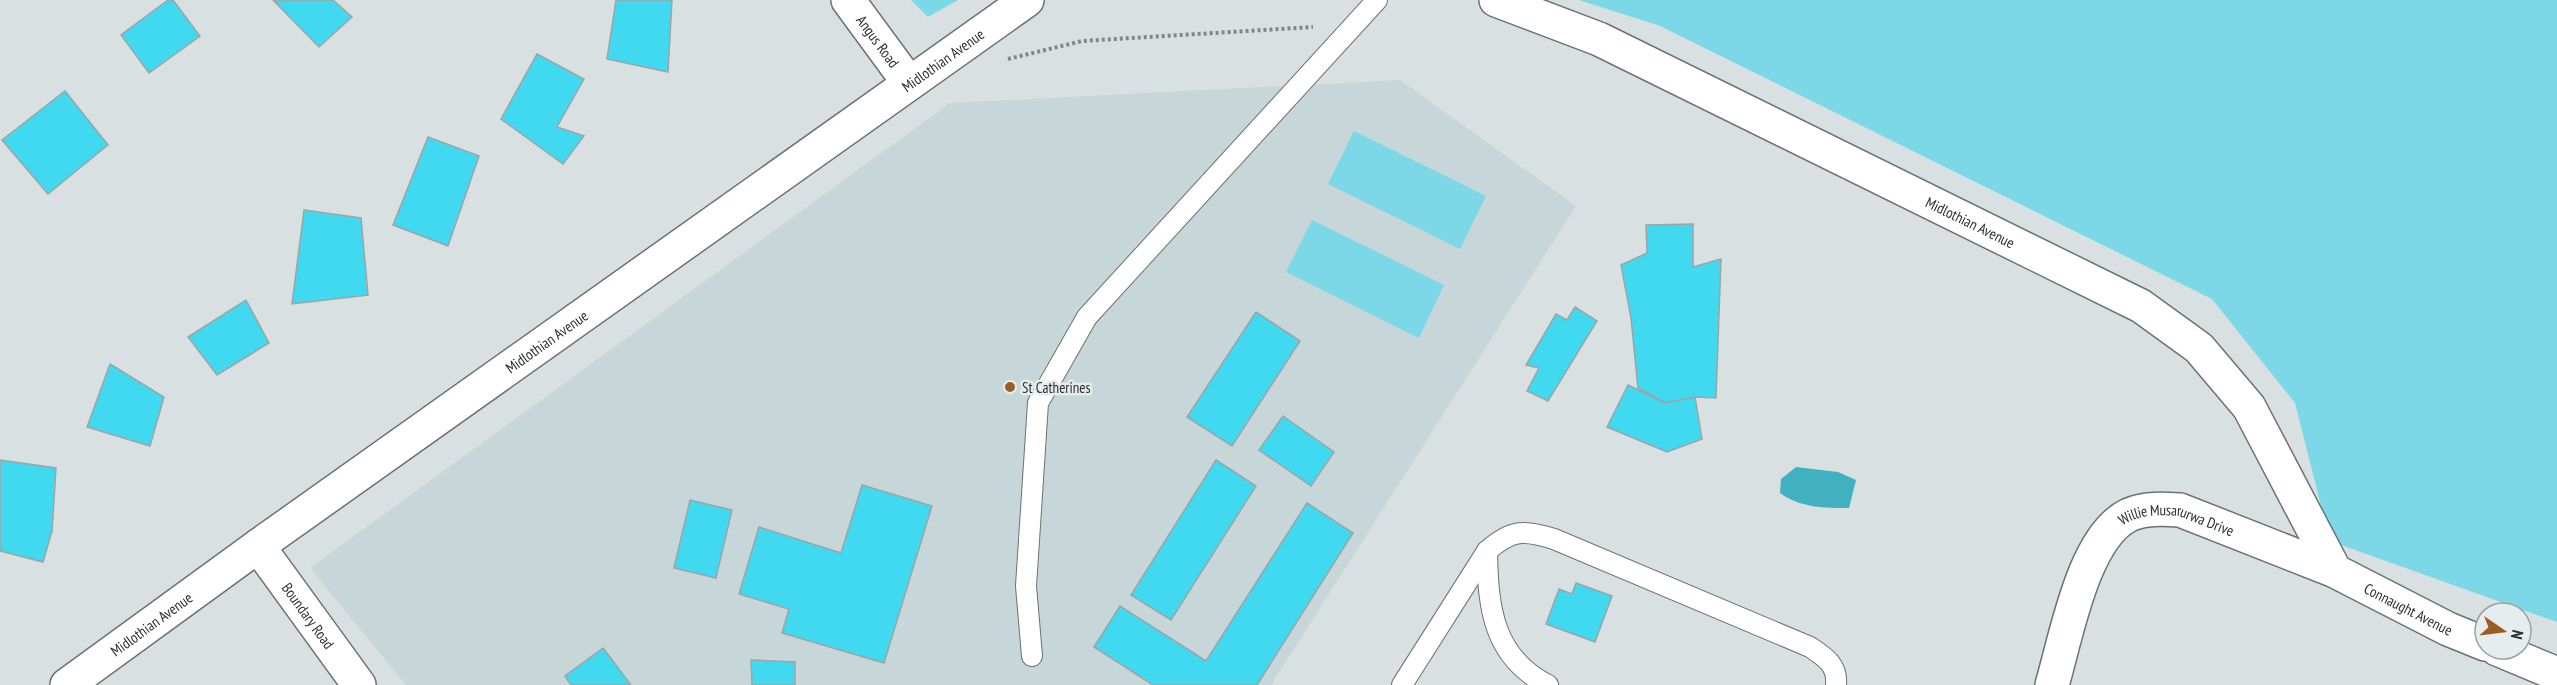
<svg xmlns="http://www.w3.org/2000/svg" width="2557" height="685" font-family="'PT Sans Narrow',sans-serif">
<rect width="100%" height="100%" fill="#d9e0e1"/>
<path fill="#c6d6d9" d="M1400 80 1576 206 1271 685H406L310 568 950 103Z"/>
<g fill="#7cd7e7">
<path d="M911 0H958L928 17Z"/>
<path d="M1579 0H2557V622L2330 541 2295 403 2212 299 1660 26Z"/>
<path d="M1354 131 1486 196 1460 249 1328 184Z"/>
<path d="M1312 220 1444 285 1419 338 1286 272Z"/>
</g>
<path fill="#41b1c2" d="M1796 467 1838 472 1856 480 1849 508C1824 508 1801 508 1780 493L1781 479Z"/>
<g fill="#40d9f0" stroke="#9ea4a6" stroke-width="1.5">
<path d="M168 0H173L200 36 149 73 121 35Z"/>
<path d="M273 0H333L352 17 319 47Z"/>
<path d="M616 0H672L668 72 607 59Z"/>
<path d="M537 54 584 79 557 127 584 136 563 164 501 119Z"/>
<path d="M65 91 108 145 48 194 2 140Z"/>
<path d="M428 137 479 156 448 246 393 225Z"/>
<path d="M304 210 361 218 368 295 292 304Z"/>
<path d="M1693 224V267L1721 259 1716 398 1695 397 1665 403 1638 388 1631 318 1621 265 1647 253 1646 225Z"/>
<path d="M246 300 269 343 217 375 188 337Z"/>
<path d="M1575 307 1597 321 1548 401 1527 391 1539 368 1526 365 1556 314 1567 320Z"/>
<path d="M1256 312 1300 341 1232 446 1187 417Z"/>
<path d="M110 364 164 397 150 446 87 427Z"/>
<path d="M1628 385 1665 403 1695 397 1702 439 1667 452 1607 427Z"/>
<path d="M1283 416 1334 452 1311 486 1259 450Z"/>
<path d="M0 460 56 468 52 531 43 562 0 551Z"/>
<path d="M1216 460 1256 486 1171 620 1131 595Z"/>
<path d="M862 485 932 506 884 663 782 633 789 609 739 594 759 527 841 553Z"/>
<path d="M690 500 732 510 716 578 674 568Z"/>
<path d="M1307 503 1353 533 1257 685H1153L1094 647 1120 606 1206 661Z"/>
<path d="M1576 583 1612 596 1595 642 1546 624 1559 589 1572 594Z"/>
<path d="M603 648 631 685H571L565 676Z"/>
<path d="M751 660 795 662V685H752Z"/>
</g>
<g fill="none" stroke-linecap="round" stroke-linejoin="round">
<g stroke="#6c7273" stroke-width="22">
<g id="service">
<path d="M1487 551C1488 608 1493 657 1548 685"/>
<path d="M1032 656 1026 586 1038 403 1087 317 1377 0"/>
<path d="M1402 685 1487 551C1511 530 1523 529 1554 539L1810 647C1825 657 1838 665 1836 685"/>
</g>
</g>
<g stroke="#6c7273" stroke-width="36">
<g id="minor">
<path id="s1" d="M848 0 909 83"/>
<path id="s2" d="M1496 0 1599 39 2141 306 2199 348 2249 407 2335 571"/>
<path id="s3" d="M258 546 359 685"/>
<path d="M2497 649 2557 674"/>
<path id="s4" d="M67 685 258 546 1027 0"/>
<path id="s5" d="M2052 685C2066 638 2083 537 2129 515 2145 508 2162 509 2180 510L2335 571 2448 629 2485 644"/>
</g>
</g>
<path stroke="#818687" stroke-width="4" stroke-dasharray="3 3" stroke-linecap="butt" d="M1008 59 1082 41 1313 27"/>
<use href="#service" stroke="#fff" stroke-width="20"/>
<use href="#minor" stroke="#fff" stroke-width="33"/>
</g>
<circle fill="#9c5d24" stroke="#e6edee" stroke-width="2" cx="1010" cy="387" r="6"/>
<g text-anchor="middle" dominant-baseline="central" stroke-width="5" stroke-linejoin="round" paint-order="stroke">
<g font-size="15" fill="#2d3030" stroke="#e6edee">
<text stroke="none"><textPath href="#s1" startOffset="51">Angus Road</textPath></text>
<text stroke="none"><textPath href="#s4" startOffset="1076">Midlothian Avenue</textPath></text>
<text stroke="none"><textPath href="#s2" startOffset="524">Midlothian Avenue</textPath></text>
<text stroke="none"><textPath href="#s4" startOffset="590">Midlothian Avenue</textPath></text>
<text stroke="none"><textPath href="#s5" startOffset="240">Willie Musarurwa Drive</textPath></text>
<text stroke="none"><textPath href="#s5" startOffset="492">Connaught Avenue</textPath></text>
<text stroke="none"><textPath href="#s3" startOffset="86">Boundary Road</textPath></text>
<text stroke="none"><textPath href="#s4" startOffset="104">Midlothian Avenue</textPath></text>
</g>
<g font-size="15" fill="#2d3030" stroke="#e6edee" text-anchor="start">
<text x="1022" y="387">St Catherines</text>
</g>
</g>
<g transform="translate(2503 631) rotate(104)"><circle r="28" fill="#e6edee" stroke="#9ca1a2" stroke-width="1.5"/>
<path d="M0-4.5L10 22L0 15L-10 22Z" fill="#9c5d24"/>
<text y="-9" font-size="16" font-weight="bold" text-anchor="middle" fill="#2d3030">N</text>
</g>
</svg>
